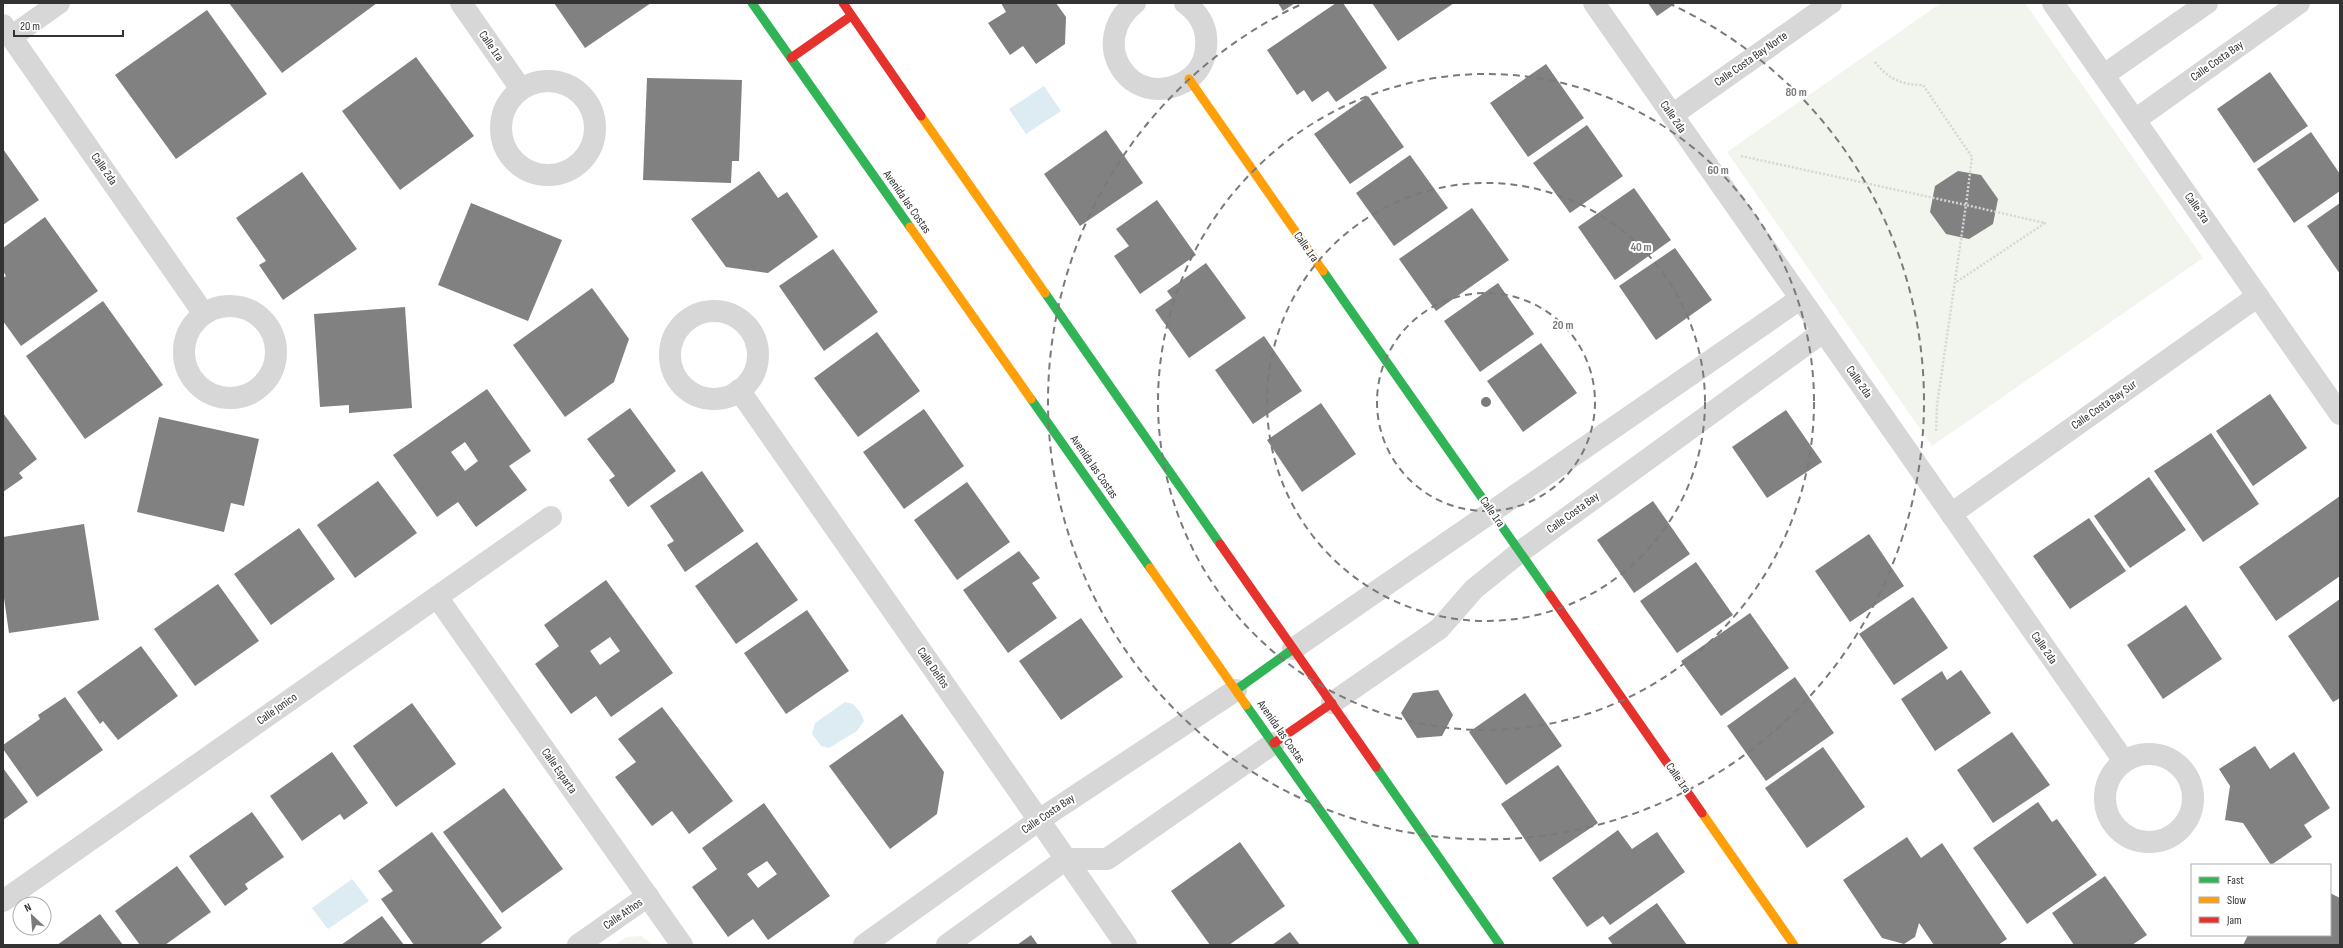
<svg xmlns="http://www.w3.org/2000/svg" width="2343" height="948" font-family="'Sofia Sans Condensed',sans-serif">
<rect width="100%" height="100%" fill="#fff"/>
<g fill="#f1f5ed">
<path d="M1941 3H2025L2203 258 1932 446 1727 152Z"/>
<path d="M641 936 654 945H615L627 937Z"/>
</g>
<g fill="#ddebf3">
<path d="M1044 86 1061 111 1026 134 1009 109Z"/>
<path d="M845 702 853 704 860 712 864 721 857 731 829 748 821 746 812 734 815 723Z"/>
<path d="M352 879 369 901 328 929 312 908Z"/>
</g>
<g fill="#818181" fill-rule="evenodd">
<path d="M229 3H377L282 73Z"/>
<path d="M554 3H651L585 48Z"/>
<path d="M1001 3H1056L1066 17 1065 44 1036 64 1023 46 1010 55 988 23 1006 12Z"/>
<path d="M1278 3H1295L1283 11Z"/>
<path d="M1336 3H1343L1387 68 1336 102 1328 91 1312 102 1304 90 1297 95 1267 50Z"/>
<path d="M1372 3H1454L1398 41Z"/>
<path d="M1648 3H1676L1657 16Z"/>
<path d="M207 10 267 94 176 159 115 75Z"/>
<path d="M416 57 474 136 400 190 342 111Z"/>
<path d="M1546 64 1584 118 1528 157 1490 103Z"/>
<path d="M2270 72 2308 126 2254 163 2217 109Z"/>
<path d="M647 78 742 80 739 161H732L731 183 643 180Z"/>
<path d="M1368 96 1404 147 1350 184 1314 134Z"/>
<path d="M1587 125 1623 176 1570 213 1533 163Z"/>
<path d="M1106 130 1143 183 1080 226 1044 174Z"/>
<path d="M2311 132 2340 174V191L2294 223 2257 169Z"/>
<path d="M3 149 39 200 3 225Z"/>
<path d="M1410 155 1448 208 1394 246 1356 193Z"/>
<path d="M759 171 778 198 787 192 818 237 768 273 726 267 691 219Z"/>
<path d="M1958 171 1981 175 1998 199 1993 224 1969 239 1946 234 1930 212 1935 186Z"/>
<path d="M302 172 357 249 283 300 259 265 266 261 236 218Z"/>
<path d="M1634 188 1671 240 1615 280 1578 227Z"/>
<path d="M1157 200 1196 255 1140 294 1114 256 1129 246 1116 229Z"/>
<path d="M471 203 562 240 528 321 438 285Z"/>
<path d="M2340 203V274L2307 226Z"/>
<path d="M1472 208 1509 260 1436 311 1399 259Z"/>
<path d="M45 217 98 291 21 346 3 321V278L6 276 3 271V248Z"/>
<path d="M1675 248 1712 300 1656 340 1619 286Z"/>
<path d="M833 249 878 312 824 351 779 286Z"/>
<path d="M1206 263 1246 318 1189 358 1155 310 1172 298 1167 291Z"/>
<path d="M1498 283 1534 334 1480 372 1444 321Z"/>
<path d="M592 288 629 339 614 382 565 417 513 345Z"/>
<path d="M103 301 163 385 85 439 26 356Z"/>
<path d="M405 307 412 408 349 413V405L320 407 314 314Z"/>
<path d="M877 332 920 391 858 437 814 378Z"/>
<path d="M1264 336 1302 391 1253 424 1215 370Z"/>
<path d="M1541 343 1577 393 1523 432 1487 381Z"/>
<path d="M487 389 531 451 509 466 527 490 476 527 458 502 437 517 393 455ZM465 442 478 461 465 471 451 452Z"/>
<path d="M2270 394 2307 448 2253 486 2216 431Z"/>
<path d="M1321 403 1356 454 1302 492 1267 440Z"/>
<path d="M630 408 676 471 628 507 609 480 615 476 587 439Z"/>
<path d="M924 409 964 466 904 509 863 452Z"/>
<path d="M1786 410 1822 462 1767 498 1732 447Z"/>
<path d="M3 413 37 459 19 473 23 478 3 492Z"/>
<path d="M159 417 259 439 244 506 231 503 224 532 137 512Z"/>
<path d="M2211 433 2259 504 2203 542 2154 471Z"/>
<path d="M702 471 744 531 685 572 667 545 674 541 650 506Z"/>
<path d="M2149 477 2186 530 2130 568 2094 516Z"/>
<path d="M378 481 417 533 355 578 317 525Z"/>
<path d="M967 482 1010 542 957 580 914 520Z"/>
<path d="M2340 496V576L2276 621 2239 567Z"/>
<path d="M1653 501 1690 554 1634 593 1597 540Z"/>
<path d="M2089 518 2126 571 2070 609 2033 556Z"/>
<path d="M84 524 99 620 9 633 3 591V537Z"/>
<path d="M299 528 335 579 271 625 234 574Z"/>
<path d="M1869 534 1904 586 1850 622 1815 571Z"/>
<path d="M757 542 798 600 736 644 695 586Z"/>
<path d="M1019 551 1040 578 1032 583 1057 618 1008 653 963 590Z"/>
<path d="M1696 562 1733 615 1677 653 1640 601Z"/>
<path d="M606 580 673 673 611 717 596 696 571 714 535 664 559 646 544 625ZM610 637 620 651 600 665 590 651Z"/>
<path d="M218 584 259 641 195 686 154 629Z"/>
<path d="M1913 597 1948 648 1894 685 1859 634Z"/>
<path d="M2340 599V698L2333 702 2288 636Z"/>
<path d="M2186 605 2222 659 2163 699 2127 645Z"/>
<path d="M807 610 849 671 786 714 744 653Z"/>
<path d="M1750 613 1789 668 1721 716 1681 661Z"/>
<path d="M1081 618 1123 677 1061 720 1019 661Z"/>
<path d="M141 646 178 696 118 740 103 721 100 724 77 692Z"/>
<path d="M1961 670 1991 713 1935 751 1901 699 1942 671 1947 680Z"/>
<path d="M1795 677 1834 733 1766 781 1727 726Z"/>
<path d="M1438 690 1453 715 1442 736 1417 738 1401 713 1413 693Z"/>
<path d="M1525 693 1562 746 1506 785 1469 732Z"/>
<path d="M65 697 103 750 37 797 3 749V745L40 719 38 715Z"/>
<path d="M412 703 456 764 396 807 353 746Z"/>
<path d="M662 707 733 801 689 834 672 811 652 826 615 777 636 762 618 739Z"/>
<path d="M902 714 944 772 937 814 890 849 829 766Z"/>
<path d="M2012 732 2050 785 1993 823 1957 770Z"/>
<path d="M2255 746 2270 769 2294 752 2330 808 2304 825 2312 837 2271 865 2243 823 2225 820 2230 786 2219 769Z"/>
<path d="M1823 747 1865 807 1807 848 1765 788Z"/>
<path d="M332 752 368 803 344 820 340 814 302 841 270 796Z"/>
<path d="M1558 765 1598 823 1540 862 1501 804Z"/>
<path d="M3 768 28 802 3 820Z"/>
<path d="M504 788 563 869 502 913 443 832Z"/>
<path d="M2038 802 2052 822 2057 819 2097 875 2027 924 1973 848Z"/>
<path d="M764 803 830 896 768 940 753 919 728 937 692 887 717 869 702 848ZM767 861 777 874 758 888 747 874Z"/>
<path d="M252 812 284 857 245 884 248 889 225 906 189 856Z"/>
<path d="M1618 830 1632 849 1657 832 1685 872 1610 925 1603 916 1587 927 1552 878Z"/>
<path d="M432 832 502 928 479 945H414L381 899 393 891 378 871Z"/>
<path d="M1907 837 1921 858 1942 843 2007 939 1998 945H1934L1919 923 1915 937 1904 944 1882 938 1843 880Z"/>
<path d="M1240 842 1285 906 1229 945H1210L1171 891Z"/>
<path d="M177 866 211 912 165 945H140L115 911Z"/>
<path d="M2105 876 2147 935 2132 945H2074L2052 913Z"/>
<path d="M2330 893 2340 898V945H2243L2248 935H2330Z"/>
<path d="M1657 903 1687 945H1613L1608 938Z"/>
<path d="M100 914 123 945H57Z"/>
<path d="M382 916 404 945H341Z"/>
<path d="M1290 932 1300 945H1272Z"/>
<path d="M1031 935 1038 945H1017Z"/>
</g>
<g fill="none" stroke-linecap="round" stroke-linejoin="round">
<g stroke="#d6d6d6" stroke-width="2.5" stroke-dasharray="2 2" stroke-linecap="butt">
<path d="M1875 62C1888 79 1902 85 1923 85L1972 157 1966 205 2045 223 1955 283"/>
<path d="M1741 156 1966 205 1937 405 1936 432"/>
</g>
<g stroke="#d7d7d7" stroke-width="22">
<path d="M461 3 521 89"/>
<path d="M1135 3C1086 42 1130 111 1184 82 1197 75 1205 62 1206 47 1208 28 1200 14 1185 3"/>
<path d="M1594 3 2124 761"/>
<path d="M2053 3 2340 414"/>
<path d="M3 25 204 314"/>
<path d="M11 37 59 3"/>
<path d="M2104 75 2207 3"/>
<circle cx="548" cy="128" r="47"/>
<path d="M1672 115 1831 3"/>
<path d="M2135 120 2299 3"/>
<circle cx="230" cy="352" r="46"/>
<circle cx="714" cy="355" r="44"/>
<path d="M739 390 1126 945"/>
<path d="M1951 514 2258 296"/>
<path d="M437 597 682 945"/>
<path d="M1293 649 1800 299"/>
<path d="M1332 703 1439 629 1474 589 1520 552 1823 332"/>
<circle cx="2149" cy="798" r="44"/>
<path d="M3 901 551 517"/>
<path d="M578 945 648 896"/>
<path d="M864 945 1039 820 1236 690"/>
<path d="M947 945 1066 859H1107L1274 743"/>
</g>
<g stroke="#30b455" stroke-width="9">
<path d="M752 3 910 227"/>
<path d="M1323 271 1550 595"/>
<path d="M1045 293 1220 544"/>
<path d="M1031 399 1150 568"/>
<path d="M1236 690 1293 649"/>
<path d="M1246 705 1415 945"/>
<path d="M1376 767 1500 945"/>
</g>
<g stroke="#ff9f0a" stroke-width="9">
<path d="M1189 79 1323 271"/>
<path d="M921 116 1045 293"/>
<path d="M910 227 1031 399"/>
<path d="M1150 568 1246 705"/>
<path d="M1702 813 1794 945"/>
</g>
<g stroke="#e5322d" stroke-width="9">
<path d="M843 3 921 116"/>
<path d="M791 58 851 16"/>
<path d="M1220 544 1376 767"/>
<path d="M1550 595 1702 813"/>
<path d="M1274 743 1332 703"/>
</g>
</g>
<g fill="none" stroke="#7a7a7a" stroke-width="2" stroke-dasharray="7 5">
<circle cx="1486" cy="402" r="109"/>
<circle cx="1486" cy="402" r="219"/>
<circle cx="1486" cy="402" r="328"/>
<path d="M1668 3A438 438 0 1 1 1304 3"/>
</g>
<g text-anchor="middle" dominant-baseline="central" stroke-width="4" stroke-linejoin="round" paint-order="stroke">
<g font-size="12" fill="#333" stroke="#fff">
<text transform="translate(491 46) rotate(55)">Calle 1ra</text>
<text transform="translate(1751 59) rotate(-35)">Calle Costa Bay Norte</text>
<text transform="translate(2217 61) rotate(-35)">Calle Costa Bay</text>
<text transform="translate(1673 117) rotate(55)">Calle 2da</text>
<text transform="translate(104 169) rotate(55)">Calle 2da</text>
<text transform="translate(907 202) rotate(55)">Avenida las Costas</text>
<text transform="translate(2197 208) rotate(55)">Calle 3ra</text>
<text transform="translate(1306 247) rotate(55)">Calle 1ra</text>
<text transform="translate(1859 382) rotate(55)">Calle 2da</text>
<text transform="translate(2104 405) rotate(-35)">Calle Costa Bay Sur</text>
<text transform="translate(1094 467) rotate(55)">Avenida las Costas</text>
<text transform="translate(1492 512) rotate(55)">Calle 1ra</text>
<text transform="translate(1573 513) rotate(-36)">Calle Costa Bay</text>
<text transform="translate(2044 648) rotate(55)">Calle 2da</text>
<text transform="translate(933 668) rotate(55)">Calle Delfos</text>
<text transform="translate(277 709) rotate(-35)">Calle Jonico</text>
<text transform="translate(1281 732) rotate(55)">Avenida las Costas</text>
<text transform="translate(559 771) rotate(55)">Calle Esparta</text>
<text transform="translate(1678 778) rotate(55)">Calle 1ra</text>
<text transform="translate(1048 814) rotate(-34)">Calle Costa Bay</text>
<text transform="translate(623 914) rotate(-35)">Calle Athos</text>
</g>
</g>
<circle cx="1486" cy="402" r="6" fill="#7a7a7a" stroke="#fff" stroke-width="2"/>
<g font-size="12" text-anchor="middle" font-weight="bold" fill="#7a7a7a" stroke="#fff" stroke-width="4" stroke-linejoin="round" paint-order="stroke">
<text x="1796" y="96">80 m</text>
<text x="1718" y="174">60 m</text>
<text x="1641" y="251">40 m</text>
<text x="1563" y="329">20 m</text>
</g>
<rect width="2343" height="948" fill="none" stroke="#333333" stroke-width="8"/>
<rect x="2191" y="864" width="140" height="72" fill="#ffffff" stroke="#adadad"/>
<rect x="2199" y="877" width="20" height="6" fill="#30b455" stroke="#adadad"/>
<text x="2227" y="884" font-size="12" fill="#333333">Fast</text>
<rect x="2199" y="897" width="20" height="6" fill="#ff9f0a" stroke="#adadad"/>
<text x="2227" y="904" font-size="12" fill="#333333">Slow</text>
<rect x="2199" y="917" width="20" height="6" fill="#e5322d" stroke="#adadad"/>
<text x="2227" y="924" font-size="12" fill="#333333">Jam</text>
<g transform="translate(32 916) rotate(334)"><circle r="19" fill="#ffffff" stroke="#adadad"/>
<path d="M0-3L7 15L0 10L-7 15Z" fill="#7a7a7a"/>
<text y="-6" font-size="11" font-weight="bold" text-anchor="middle" fill="#333333">N</text>
</g>
<path d="M14 30v6h109v-6" fill="none" stroke="#333333" stroke-width="2"/>
<text x="20" y="30" font-size="12" fill="#333333" stroke="#ffffff" stroke-width="3" paint-order="stroke">20 m</text>
</svg>
